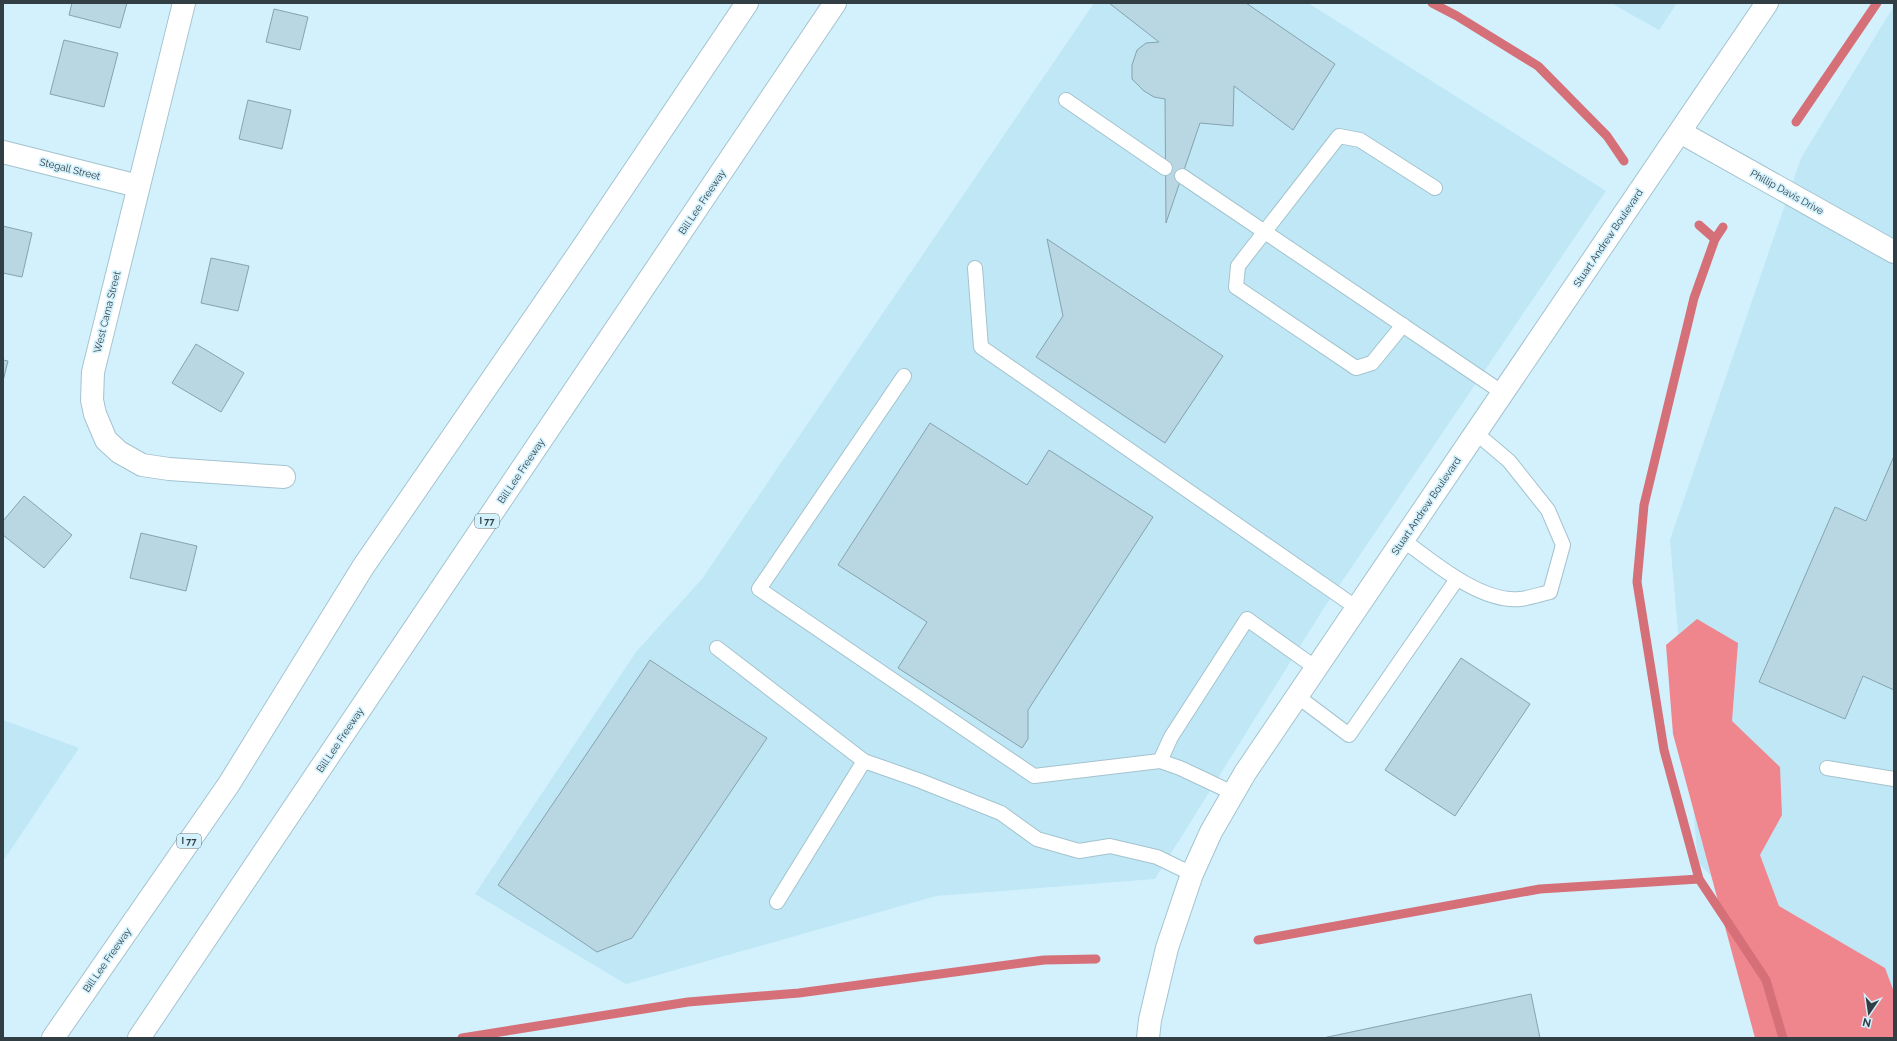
<svg xmlns="http://www.w3.org/2000/svg" width="1897" height="1041" font-family="Raleway,sans-serif">
<rect width="100%" height="100%" fill="#d2f1fd"/>
<g fill="#bfe7f5">
<path d="M1094 3H1308L1606 191 1322 611 1155 879 936 896 626 984 475 894 636 652 702 579Z"/>
<path d="M1611 3H1677L1659 30Z"/>
<path d="M1894 6V1038H1877L1698 863 1670 540 1801 158Z"/>
<path d="M3 720 79 748 3 861Z"/>
</g>
<path fill="#ef868e" d="M1697 619 1738 643 1732 721 1780 767 1782 815 1760 855 1779 906 1885 968 1894 992V1038H1755L1673 734 1666 645Z"/>
<g fill="none" stroke-linecap="round" stroke-linejoin="round">
<g stroke="#d67078" stroke-width="9">
<path d="M1432 3 1457 16 1538 66 1607 136 1624 161"/>
<path d="M1796 122 1877 3"/>
<path d="M1699 225 1715 239"/>
<path d="M1723 227 1715 239 1694 298 1644 505 1637 582 1664 750 1699 879 1766 980 1783 1038"/>
<path d="M1258 940 1540 889 1699 879"/>
<path d="M462 1038 688 1002 799 993 1044 960 1096 959"/>
</g>
</g>
<g fill="#b8d7e2" stroke="#86a3af">
<path d="M72 3H127L120 28 69 15Z"/>
<path d="M1109 3H1246L1335 64 1293 130 1234 86 1233 126 1200 123 1166 223 1165 99 1154 97 1144 91 1132 79V65L1137 50 1146 43 1159 42Z"/>
<path d="M274 9 308 17 300 50 266 42Z"/>
<path d="M64 40 118 53 104 107 50 94Z"/>
<path d="M248 100 291 110 282 149 239 139Z"/>
<path d="M3 226 32 233 22 277 3 273Z"/>
<path d="M1047 239 1223 356 1165 443 1036 357 1063 316Z"/>
<path d="M211 258 249 266 238 311 201 303Z"/>
<path d="M196 344 244 373 221 412 172 383Z"/>
<path d="M3 360 8 361 3 381Z"/>
<path d="M930 423 1027 485 1049 450 1153 517 1028 710V739L1022 748 898 668 927 622 838 565Z"/>
<path d="M1894 456V690L1863 676 1845 719 1759 682 1835 507 1866 521Z"/>
<path d="M24 496 72 535 44 568 3 535V521Z"/>
<path d="M141 533 197 546 186 591 130 578Z"/>
<path d="M1461 658 1530 704 1455 816 1385 770Z"/>
<path d="M650 660 767 738 632 938 597 952 498 885Z"/>
<path d="M1531 994 1540 1038H1323Z"/>
</g>
<g fill="none" stroke-linecap="round" stroke-linejoin="round">
<g stroke="#a4c3ce" stroke-width="16">
<g id="service">
<path d="M1066 100 1165 168"/>
<path d="M1182 176 1503 393"/>
<path d="M975 268 981 347 1357 608"/>
<path d="M1403 325 1372 363 1356 368 1236 287 1238 266 1339 136 1360 140 1435 188"/>
<path d="M904 376 759 589 1034 776 1160 761 1180 768 1233 793"/>
<path d="M1403 540C1433 562 1481 603 1520 599 1530 598 1541 594 1550 592L1563 545 1548 510 1509 461 1476 433"/>
<path d="M717 648 864 761 918 780 1001 813 1037 839 1079 851 1110 846 1157 857 1192 874"/>
<path d="M1297 696 1349 735 1457 579"/>
<path d="M1160 761 1171 737 1247 619 1316 668"/>
<path d="M1827 768 1894 779"/>
<path d="M777 902 864 761"/>
</g>
</g>
<g stroke="#a4c3ce" stroke-width="24">
<g id="minor">
<path d="M184 3 93 372 92 400 95 414 106 440 119 452 142 465 169 469 284 477"/>
<path d="M1680 132 1894 252"/>
<path d="M3 152 138 186"/>
<path d="M1148 1038 1150 1020 1167 948 1192 874 1211 832 1245 773 1767 3"/>
</g>
</g>
<g stroke="#a4c3ce" stroke-width="24">
<g id="motorway">
<path d="M53 1038 229 784 363 567 583 247 747 3"/>
<path d="M139 1038 835 3"/>
</g>
</g>
<use href="#service" stroke="#fff" stroke-width="14"/>
<use href="#minor" stroke="#fff" stroke-width="22"/>
<use href="#motorway" stroke="#fff" stroke-width="22"/>
</g>
<g text-anchor="middle" dominant-baseline="central" stroke-width="3.5" stroke-linejoin="round" paint-order="stroke">
<g fill="#d2f1fd" stroke="#61747b" stroke-width="1">
<rect x="475" y="514" width="24" height="14" rx="3"/>
<rect x="177" y="834" width="24" height="14" rx="3"/>
</g>
<g font-size="9" font-weight="bold" fill="#313e43">
<text x="487" y="521">I 77</text>
<text x="189" y="841">I 77</text>
</g>
<g font-size="10" fill="#313e43" stroke="#d2f1fd">
<text transform="translate(70 169) rotate(14)">Stegall Street</text>
<text transform="translate(1787 192) rotate(29)">Phillip Davis Drive</text>
<text transform="translate(702 202) rotate(-56)">Bill Lee Freeway</text>
<text transform="translate(1608 238) rotate(-56)">Stuart Andrew Boulevard</text>
<text transform="translate(107 312) rotate(-76)">West Cama Street</text>
<text transform="translate(521 471) rotate(-56)">Bill Lee Freeway</text>
<text transform="translate(1426 506) rotate(-56)">Stuart Andrew Boulevard</text>
<text transform="translate(340 740) rotate(-56)">Bill Lee Freeway</text>
<text transform="translate(107 960) rotate(-55)">Bill Lee Freeway</text>
</g>
</g>
<rect width="1897" height="1041" fill="none" stroke="#313e43" stroke-width="8"/>
<g transform="translate(1869 1013) rotate(193)" stroke="#d2f1fd" stroke-width="3" paint-order="stroke">
<path d="M0-3L7 15L0 10L-7 15Z" fill="#313e43"/>
<text y="-6" font-size="11" font-weight="bold" text-anchor="middle" fill="#313e43">N</text>
</g>
</svg>
